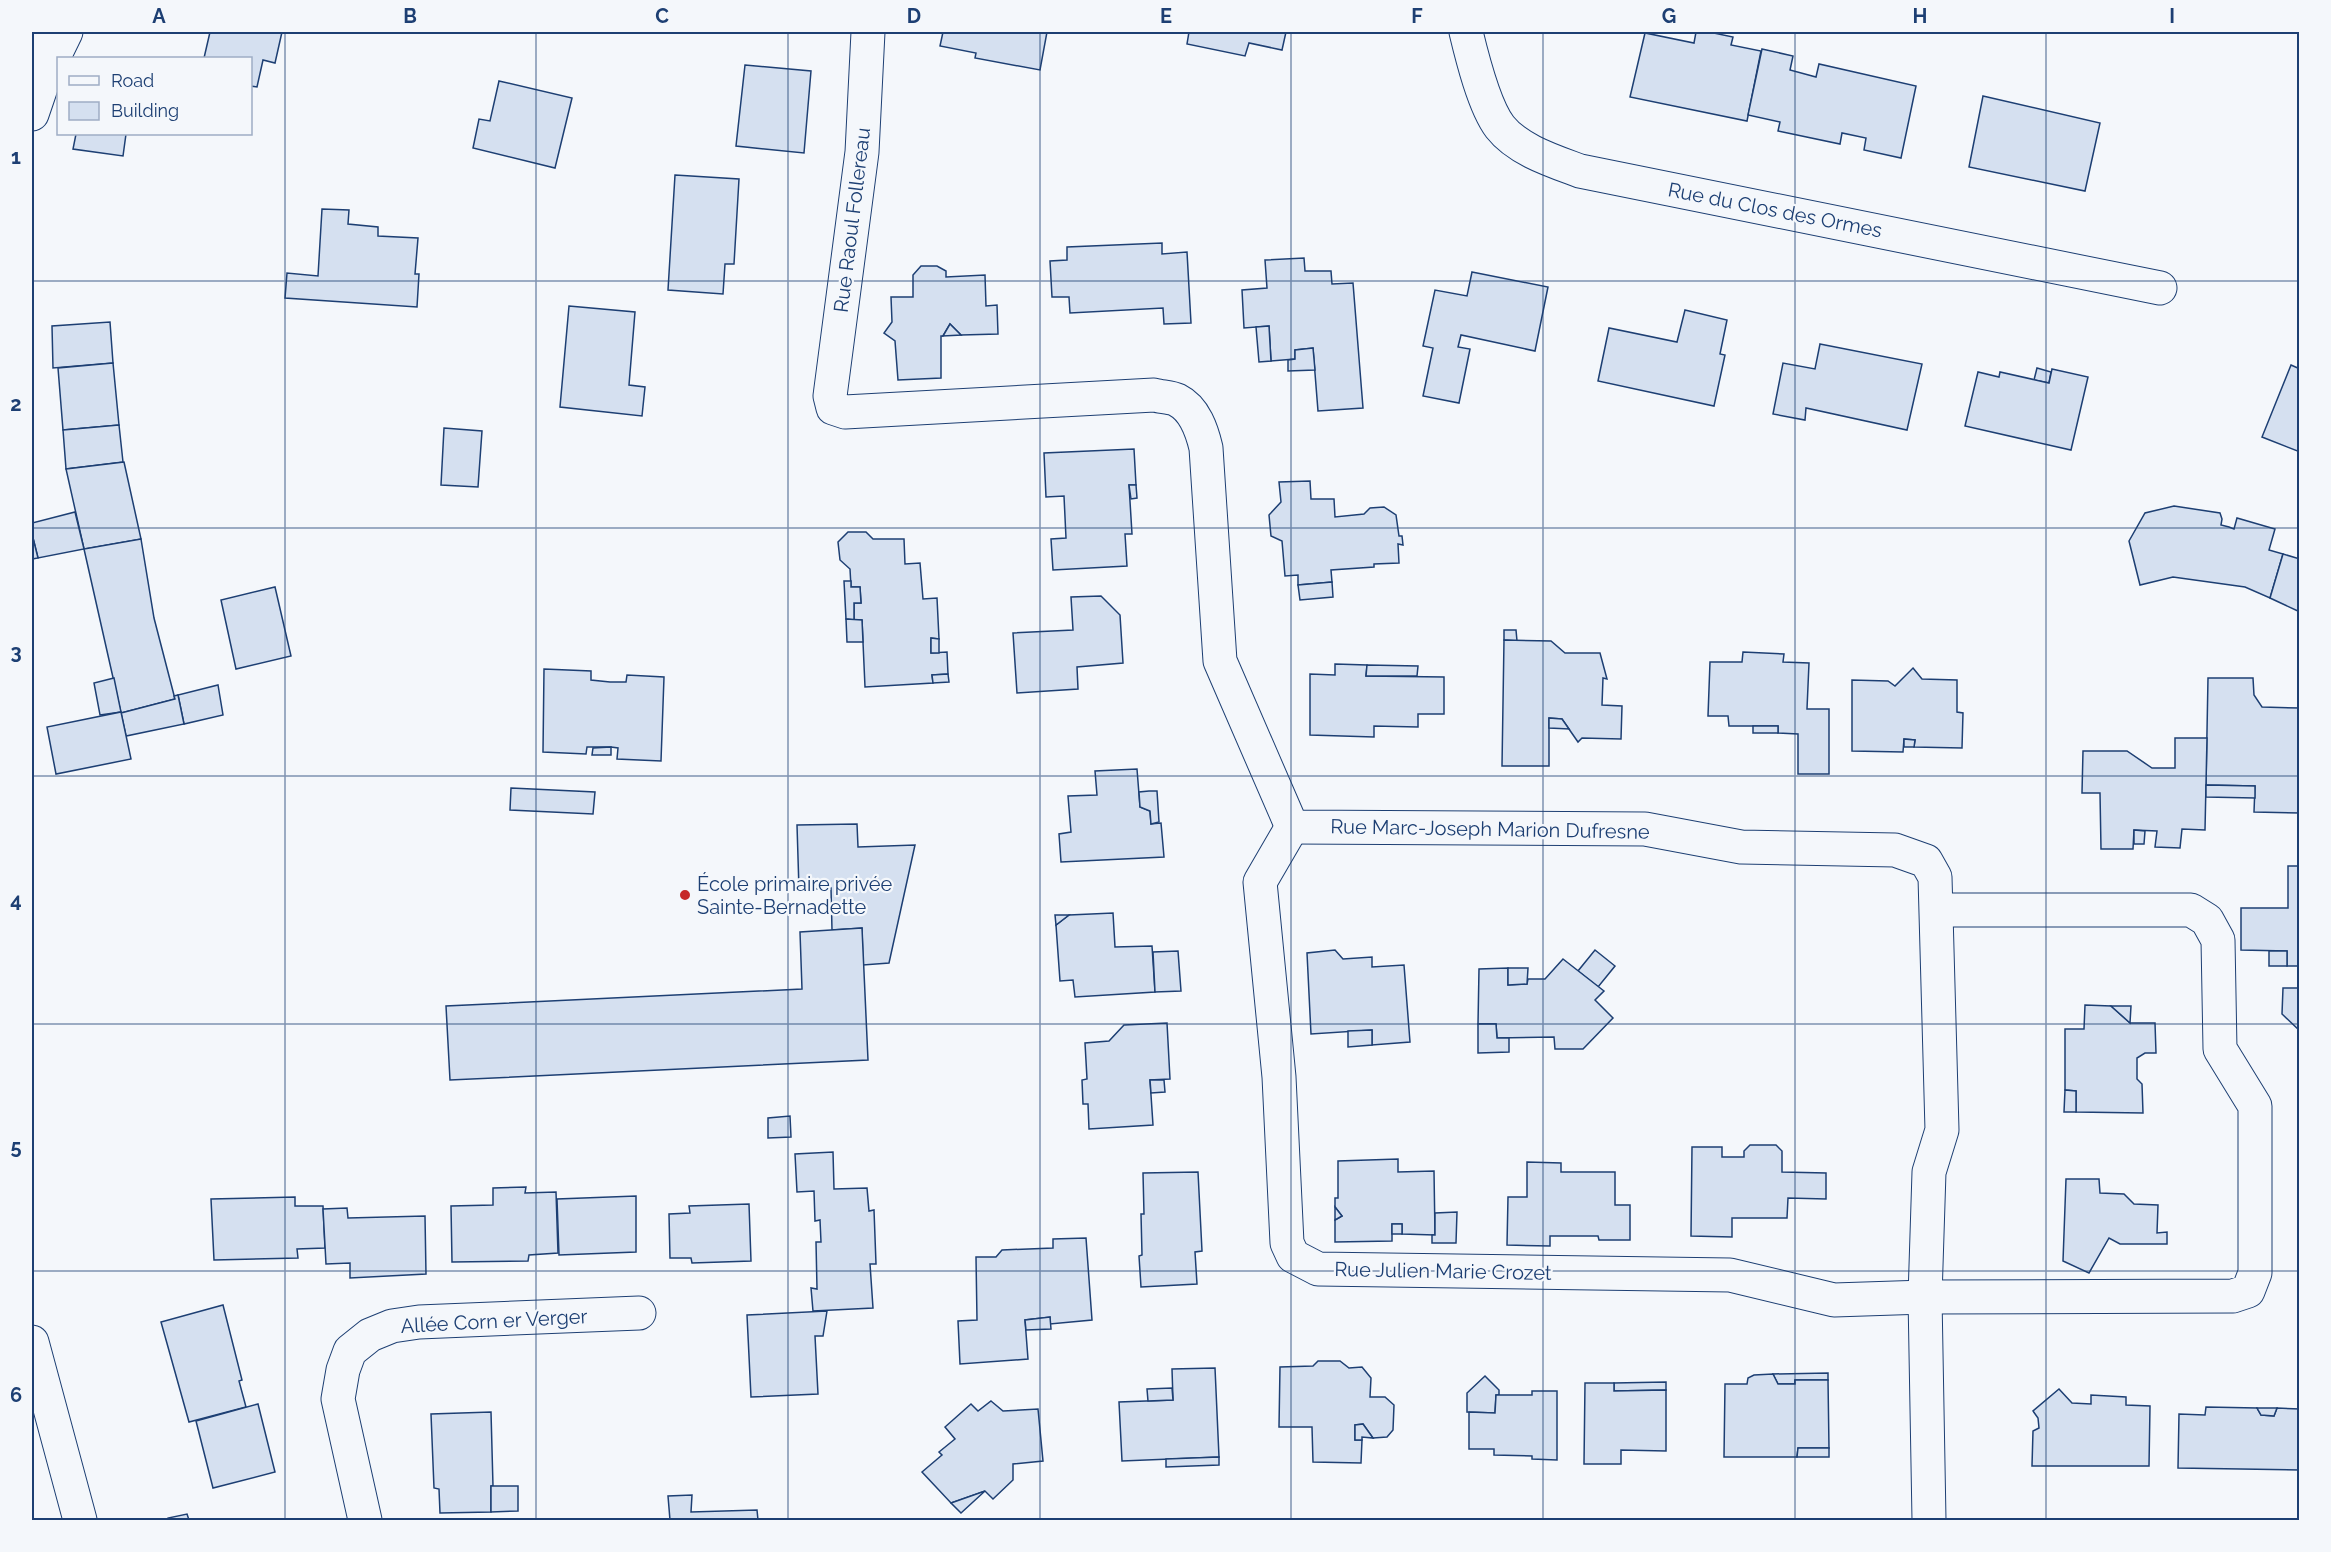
<svg xmlns="http://www.w3.org/2000/svg" width="2331" height="1552" font-family="Raleway,sans-serif">
<rect width="100%" height="100%" fill="#f4f7fb"/>
<g fill="#d5e0f0" stroke="#1d3f73" stroke-width="1.5">
<path d="M210 32H282L275 63 263 60 257 87 250 86V58H204Z"/>
<path d="M943 32H1047L1040 70 975 58 976 53 940 46Z"/>
<path d="M1189 32H1286L1282 50 1249 43 1245 56 1187 44Z"/>
<path d="M1696 32H1709L1733 37 1731 45 1761 51 1747 121 1630 97 1645 33 1694 43Z"/>
<path d="M1762 49 1793 56 1790 70 1816 77 1819 64 1916 86 1901 158 1864 150 1866 138 1842 133 1840 144 1778 131 1780 122 1748 115Z"/>
<path d="M745 65 811 71 804 153 736 146Z"/>
<path d="M499 81 572 98 555 168 473 148 479 119 490 121Z"/>
<path d="M1983 96 2100 123 2085 191 1969 167Z"/>
<path d="M76 134H126L123 156 73 149Z"/>
<path d="M675 175 739 179 734 264H725L723 294 668 290Z"/>
<path d="M322 209 349 210 348 224 378 227V236L418 238 415 274H419L417 307 285 298 287 273 318 276Z"/>
<path d="M1162 243V254L1187 252 1191 323 1164 324 1163 308 1070 313 1069 297H1052L1050 261 1067 260V247Z"/>
<path d="M1304 258 1305 271H1331L1332 284 1353 283 1363 408 1318 411 1313 348 1295 350V359L1271 361 1269 326 1244 328 1242 290 1267 288 1265 260Z"/>
<path d="M921 266H937L946 271V277L985 275 986 306 997 305 998 334 961 335 950 324 943 336H941V378L898 380 895 341 884 333 892 322 891 297H913V275Z"/>
<path d="M1472 272 1548 287 1535 351 1461 335 1458 347 1470 349 1459 403 1423 396 1433 348 1423 346 1435 290 1467 296Z"/>
<path d="M569 306 635 312 629 385 645 387 642 416 560 407Z"/>
<path d="M1685 310 1727 320 1720 354 1725 355 1714 406 1598 381 1609 328 1677 342Z"/>
<path d="M110 322 113 363 53 368 52 326Z"/>
<path d="M950 324 961 335 943 336Z"/>
<path d="M1269 326 1271 361 1259 362 1256 327Z"/>
<path d="M1820 344 1922 364 1907 430 1806 408 1805 420 1773 414 1783 363 1815 369Z"/>
<path d="M1313 348 1315 370 1288 371V360L1295 359V350Z"/>
<path d="M113 363 119 425 63 430 58 368Z"/>
<path d="M2291 365 2300 369V452L2262 437Z"/>
<path d="M2037 368 2051 372 2049 383 2034 380Z"/>
<path d="M2052 369 2088 377 2071 450 1965 426 1978 372 1999 377 2000 372 2049 383Z"/>
<path d="M119 425 123 462 66 469 63 430Z"/>
<path d="M444 428 482 431 478 487 441 485Z"/>
<path d="M1134 449 1136 485H1129L1132 534H1125L1127 566 1053 570 1051 539 1066 538 1064 496 1046 497 1044 453Z"/>
<path d="M124 462 141 539 84 549 66 469Z"/>
<path d="M1310 481 1311 499H1334L1335 517 1364 514 1370 508 1384 507 1396 515 1399 536H1402L1403 545 1398 544 1399 563 1374 564V567L1331 570 1332 582 1298 585V575L1285 576 1282 541 1271 536 1269 515 1281 502 1279 482Z"/>
<path d="M1129 485H1136L1137 498 1131 499Z"/>
<path d="M2174 506 2220 513 2222 519 2221 525 2229 527 2234 529 2237 518 2275 529 2269 550 2283 554 2270 598 2245 587 2173 577 2140 585 2129 541 2145 513Z"/>
<path d="M75 512 84 549 38 558 32 534V523Z"/>
<path d="M848 532H866L873 539H904L905 564 920 563 923 599 937 598 939 639 931 638V653L947 652 948 674 932 675 933 683 865 687 862 620H854V603H861L860 587H851L850 569 840 560 838 542Z"/>
<path d="M32 534 38 558 32 559Z"/>
<path d="M141 539 154 618 175 699 121 713 84 549Z"/>
<path d="M2283 554 2300 559V612L2270 598Z"/>
<path d="M844 581H851V587H860L861 603H854V620L846 619Z"/>
<path d="M1332 582 1333 597 1300 600 1298 585Z"/>
<path d="M275 587 291 656 236 669 221 600Z"/>
<path d="M1101 596 1120 615 1123 663 1077 667 1078 689 1017 693 1013 633 1073 630 1071 597Z"/>
<path d="M846 619 862 620 863 642H847Z"/>
<path d="M1504 630H1516L1517 641 1504 640Z"/>
<path d="M931 638 939 639V653H931Z"/>
<path d="M1504 640 1551 641 1565 653H1600L1607 679 1603 678 1602 705 1622 706 1621 739 1582 738 1578 742 1562 719 1549 718V766H1502Z"/>
<path d="M1743 652 1784 654 1783 662 1809 663 1807 709H1829V774H1798V734L1778 733V726H1729L1728 716H1708L1710 662H1742Z"/>
<path d="M1335 664 1367 665 1366 676 1444 677V714H1418V727L1374 726V737L1310 735V674L1335 675Z"/>
<path d="M1367 665 1418 666 1417 676H1366Z"/>
<path d="M1913 668 1922 679 1957 680V712L1963 713 1962 748 1914 747 1915 740 1904 739 1903 752 1852 751V680L1888 681 1895 686Z"/>
<path d="M544 669 591 671V680L610 682H626L627 675 664 677 661 761 617 759 618 748 611 747H587L586 754 543 752Z"/>
<path d="M948 674 949 682 933 683 932 675Z"/>
<path d="M114 678 121 712 100 715 94 683Z"/>
<path d="M2208 678H2253L2254 695 2262 707 2300 708V813L2254 812 2255 786 2206 785Z"/>
<path d="M218 685 223 715 184 724 178 695Z"/>
<path d="M178 695 184 724 126 736 121 713 175 699 174 696Z"/>
<path d="M121 712 131 759 56 774 47 727Z"/>
<path d="M1549 718 1562 719 1569 729 1549 728Z"/>
<rect x="1753" y="726" width="25" height="7"/>
<path d="M2175 738H2207L2205 830 2182 829 2180 848 2155 847 2157 831 2134 830 2133 849H2101L2100 793H2082L2083 751H2127L2152 768H2175Z"/>
<path d="M1904 739 1915 740 1914 747H1904Z"/>
<path d="M611 747V755H592L593 748Z"/>
<path d="M1137 769 1140 807 1150 811 1151 824 1161 823 1164 857 1061 862 1059 834 1071 832 1068 796 1097 795 1095 771Z"/>
<path d="M2206 785 2255 786V798L2206 797Z"/>
<path d="M511 788 595 792 593 814 510 810Z"/>
<path d="M1149 791H1157L1159 822 1151 824 1150 811 1140 807 1139 792Z"/>
<path d="M857 824 858 847 915 845 889 963 863 965 862 928 832 930 831 888 799 890 797 825Z"/>
<path d="M2134 830 2145 831 2144 844H2134Z"/>
<path d="M2288 866H2300V966H2287V951L2241 950V908H2288Z"/>
<path d="M1113 913 1115 947 1152 946 1155 992 1075 997 1073 980 1060 981 1056 925 1069 915Z"/>
<path d="M1055 915H1069L1056 925Z"/>
<path d="M862 928 868 1060 450 1080 446 1006 802 989 800 932Z"/>
<path d="M1335 950 1343 959 1372 957V967L1404 965 1410 1042 1372 1045V1030L1311 1034 1307 953Z"/>
<path d="M1595 950 1615 966 1598 987 1578 971Z"/>
<path d="M1178 951 1181 991 1155 992 1153 952Z"/>
<rect x="2269" y="951" width="18" height="15"/>
<path d="M1563 959 1604 991 1595 1000 1613 1018 1583 1049H1555L1554 1037 1497 1038 1496 1024H1478L1479 969 1508 968V985L1527 984 1528 979H1545Z"/>
<path d="M1508 968H1528L1527 984 1508 985Z"/>
<path d="M2283 988H2300V1031L2282 1014Z"/>
<path d="M2085 1005 2111 1006 2130 1023H2155L2156 1053H2145L2137 1058V1079L2142 1084 2143 1113 2076 1112V1091L2065 1090V1029H2084Z"/>
<path d="M2111 1006H2131L2130 1023Z"/>
<path d="M1167 1023 1170 1079 1150 1080 1153 1125 1089 1129 1088 1104H1083L1082 1080 1087 1079 1085 1043 1109 1041 1124 1025Z"/>
<path d="M1478 1024H1496L1497 1038H1509V1052L1478 1053Z"/>
<path d="M1372 1030V1045L1348 1047V1031Z"/>
<path d="M1150 1080H1164L1165 1092 1151 1093Z"/>
<path d="M2065 1090 2076 1091V1112H2064Z"/>
<path d="M790 1116 791 1137 768 1138V1118Z"/>
<path d="M1750 1145H1776L1782 1151V1172L1826 1173V1199L1788 1198 1787 1218H1732V1237L1691 1236 1692 1147H1722V1157H1744V1151Z"/>
<path d="M833 1152 834 1189 867 1188 869 1211 874 1210 876 1264H870L873 1308 813 1311 811 1288 817 1289 816 1242H821L820 1220 815 1221 814 1191 797 1192 795 1154Z"/>
<path d="M1398 1159V1172L1434 1171 1435 1235 1402 1234V1224H1392V1241L1335 1242V1220L1342 1216 1335 1207V1198H1338V1161Z"/>
<path d="M1527 1162 1561 1163V1172H1615V1205H1630V1240H1599L1598 1236H1550V1246L1507 1245 1508 1197H1527Z"/>
<path d="M1198 1172 1202 1251 1195 1252 1197 1284 1141 1287 1139 1256 1142 1255 1141 1214H1144L1143 1173Z"/>
<path d="M2066 1179H2099L2100 1193 2124 1194 2134 1204 2158 1205 2157 1233 2167 1232V1244H2120L2109 1238 2089 1273 2063 1261Z"/>
<path d="M526 1187 525 1193 556 1192 558 1253 529 1255 528 1261 452 1262 451 1206 493 1205V1188Z"/>
<path d="M636 1196V1252L559 1255 557 1199Z"/>
<path d="M295 1197V1206H323L325 1248 297 1249 298 1258 214 1260 211 1199Z"/>
<path d="M749 1204 751 1261 692 1263 691 1258H670L669 1214 690 1213 689 1206Z"/>
<path d="M1335 1207 1342 1216 1335 1220Z"/>
<path d="M347 1208 348 1218 425 1216 426 1274 350 1278V1263L326 1264 323 1209Z"/>
<path d="M1457 1212 1456 1243H1432V1235H1435V1213Z"/>
<rect x="1392" y="1224" width="10" height="10"/>
<path d="M1086 1238 1092 1320 1050 1324V1317L1025 1320 1028 1359 960 1364 958 1321 977 1320 976 1257H996L1002 1250 1053 1248V1239Z"/>
<path d="M223 1305 242 1380 239 1381 246 1407 189 1422 161 1322Z"/>
<path d="M827 1311 823 1336H815L818 1394 751 1397 747 1315Z"/>
<path d="M1050 1317 1051 1329 1026 1330 1025 1320Z"/>
<path d="M1318 1361H1340L1349 1368 1362 1367 1371 1378 1370 1397H1385L1394 1405 1393 1430 1387 1437 1373 1438 1363 1424 1355 1425V1440H1362L1361 1463 1313 1462 1312 1427H1279L1280 1367 1313 1366Z"/>
<path d="M1215 1368 1219 1457 1122 1461 1119 1402 1173 1400 1172 1369Z"/>
<path d="M1828 1373V1380H1795V1384H1778L1773 1374Z"/>
<path d="M1773 1374 1778 1384H1795V1380H1828L1829 1448H1798L1797 1457H1724L1725 1384H1747L1748 1378 1754 1375Z"/>
<path d="M1485 1376 1499 1390V1395H1496L1495 1413 1467 1412V1393Z"/>
<path d="M1666 1382V1390L1614 1391V1383Z"/>
<path d="M1585 1383H1614V1391L1666 1390V1451L1621 1450V1464H1584Z"/>
<path d="M1172 1388 1173 1400 1148 1401 1147 1389Z"/>
<path d="M2059 1389 2072 1403 2091 1404V1395L2126 1397V1405L2150 1406 2149 1466H2032L2033 1431 2039 1428 2038 1418 2033 1411Z"/>
<path d="M1532 1391H1557V1460L1532 1459V1456L1494 1455V1449H1469V1412L1495 1413 1496 1395H1532Z"/>
<path d="M991 1401 1003 1411 1038 1409 1043 1461 1013 1464V1480L993 1499 985 1491 951 1503 922 1472 942 1455 939 1452 955 1439 945 1427 971 1404 978 1411Z"/>
<path d="M258 1404 275 1472 213 1488 196 1421Z"/>
<path d="M2206 1407 2257 1408 2261 1415 2274 1416 2277 1408 2300 1409V1470L2178 1468 2179 1414 2205 1415Z"/>
<path d="M2257 1408H2277L2274 1416 2261 1415Z"/>
<path d="M491 1412 493 1486H491V1512L440 1513 439 1489 434 1488 431 1414Z"/>
<path d="M1363 1424 1373 1438 1362 1437V1440H1355V1425Z"/>
<path d="M1798 1448H1829V1457H1797Z"/>
<path d="M1219 1457V1465L1166 1467V1459Z"/>
<path d="M491 1486H518V1511L491 1512Z"/>
<path d="M985 1491 961 1513 951 1503Z"/>
<path d="M692 1495 691 1512 757 1510 758 1520H670L668 1496Z"/>
<path d="M187 1514 189 1520H168V1518Z"/>
</g>
<g fill="none" stroke-linecap="round" stroke-linejoin="round">
<g stroke="#1d3f73" stroke-width="35">
<g id="minor">
<path d="M868 32 862 152 830 396 833 408 845 412 1154 395C1161 397 1171 397 1177 400 1195 409 1202 431 1206 448L1220 661 1292 827 1645 829 1741 847 1895 850 1926 861 1935 877 1942 1130 1929 1172 1925 1297 1929 1520"/>
<path d="M1466 32C1472 57 1484 106 1500 127 1518 150 1553 161 1580 171L2160 288"/>
<path d="M32 36 46 73"/>
<path d="M1292 827 1260 882 1279 1077 1287 1243 1293 1256 1318 1269 1730 1275 1834 1300 1925 1297 2233 1296 2248 1291 2255 1273V1106L2220 1049 2218 940 2207 920 2191 910H1937"/>
<path d="M32 1342 80 1520"/>
<path d="M365 1520 338 1399 343 1370 350 1351 370 1335 392 1326 419 1322 639 1313"/>
</g>
</g>
<g stroke="#1d3f73" stroke-width="35">
<path id="tertiary" d="M32 114 46 73 66 32"/>
</g>
<use href="#minor" stroke="#f4f7fb" stroke-width="33"/>
<use href="#tertiary" stroke="#f4f7fb" stroke-width="33"/>
</g>
<path fill="none" stroke="#1d3f73" stroke-width="1.5" stroke-opacity="0.55" d="M285 32V1520M536 32V1520M788 32V1520M1040 32V1520M1291 32V1520M1543 32V1520M1795 32V1520M2046 32V1520M32 281H2300M32 528H2300M32 776H2300M32 1024H2300M32 1271H2300"/>
<circle fill="#c62828" stroke="#f4f7fb" stroke-width="2" cx="685" cy="895" r="6"/>
<g text-anchor="middle" dominant-baseline="central" stroke-width="4.5" stroke-linejoin="round" paint-order="stroke">
<g font-size="20" fill="#1d3f73" stroke="#f4f7fb">
<text transform="translate(1775 210) rotate(11)">Rue du Clos des Ormes</text>
<text transform="translate(852 220) rotate(-83)">Rue Raoul Follereau</text>
<text transform="translate(1490 829) rotate(1)">Rue Marc-Joseph Marion Dufresne</text>
<text transform="translate(1443 1271) rotate(1)">Rue Julien Marie Crozet</text>
<text transform="translate(494 1321) rotate(-3)">Allée Corn er Verger</text>
</g>
<g font-size="20" fill="#1d3f73" stroke="#f4f7fb" text-anchor="start">
<text x="697" y="884">École primaire privée<tspan x="697" dy="23">Sainte-Bernadette</tspan></text>
</g>
</g>
<rect width="2331" height="1552" fill="none" stroke="#f4f7fb" stroke-width="66"/>
<rect x="57" y="57" width="195" height="78" fill="#f4f7fb" stroke="#9eadc5" stroke-width="1.5"/>
<rect x="69" y="76" width="30" height="9" fill="#f4f7fb" stroke="#9eadc5" stroke-width="1.5"/>
<text x="111" y="87" font-size="18" fill="#1d3f73">Road</text>
<rect x="69" y="102" width="30" height="18" fill="#d5e0f0" stroke="#9eadc5" stroke-width="1.5"/>
<text x="111" y="117" font-size="18" fill="#1d3f73">Building</text>
<rect x="33" y="33" width="2265" height="1486" fill="none" stroke="#1d3f73" stroke-width="2"/>
<g font-size="20" text-anchor="middle" font-weight="bold" fill="#1d3f73">
<text x="159" y="23">A</text>
<text x="410" y="23">B</text>
<text x="662" y="23">C</text>
<text x="914" y="23">D</text>
<text x="1166" y="23">E</text>
<text x="1417" y="23">F</text>
<text x="1669" y="23">G</text>
<text x="1920" y="23">H</text>
<text x="2172" y="23">I</text>
<text x="16" y="164">1</text>
<text x="16" y="411">2</text>
<text x="16" y="659">3</text>
<text x="16" y="907">4</text>
<text x="16" y="1154">5</text>
<text x="16" y="1402">6</text>
</g>
</svg>
